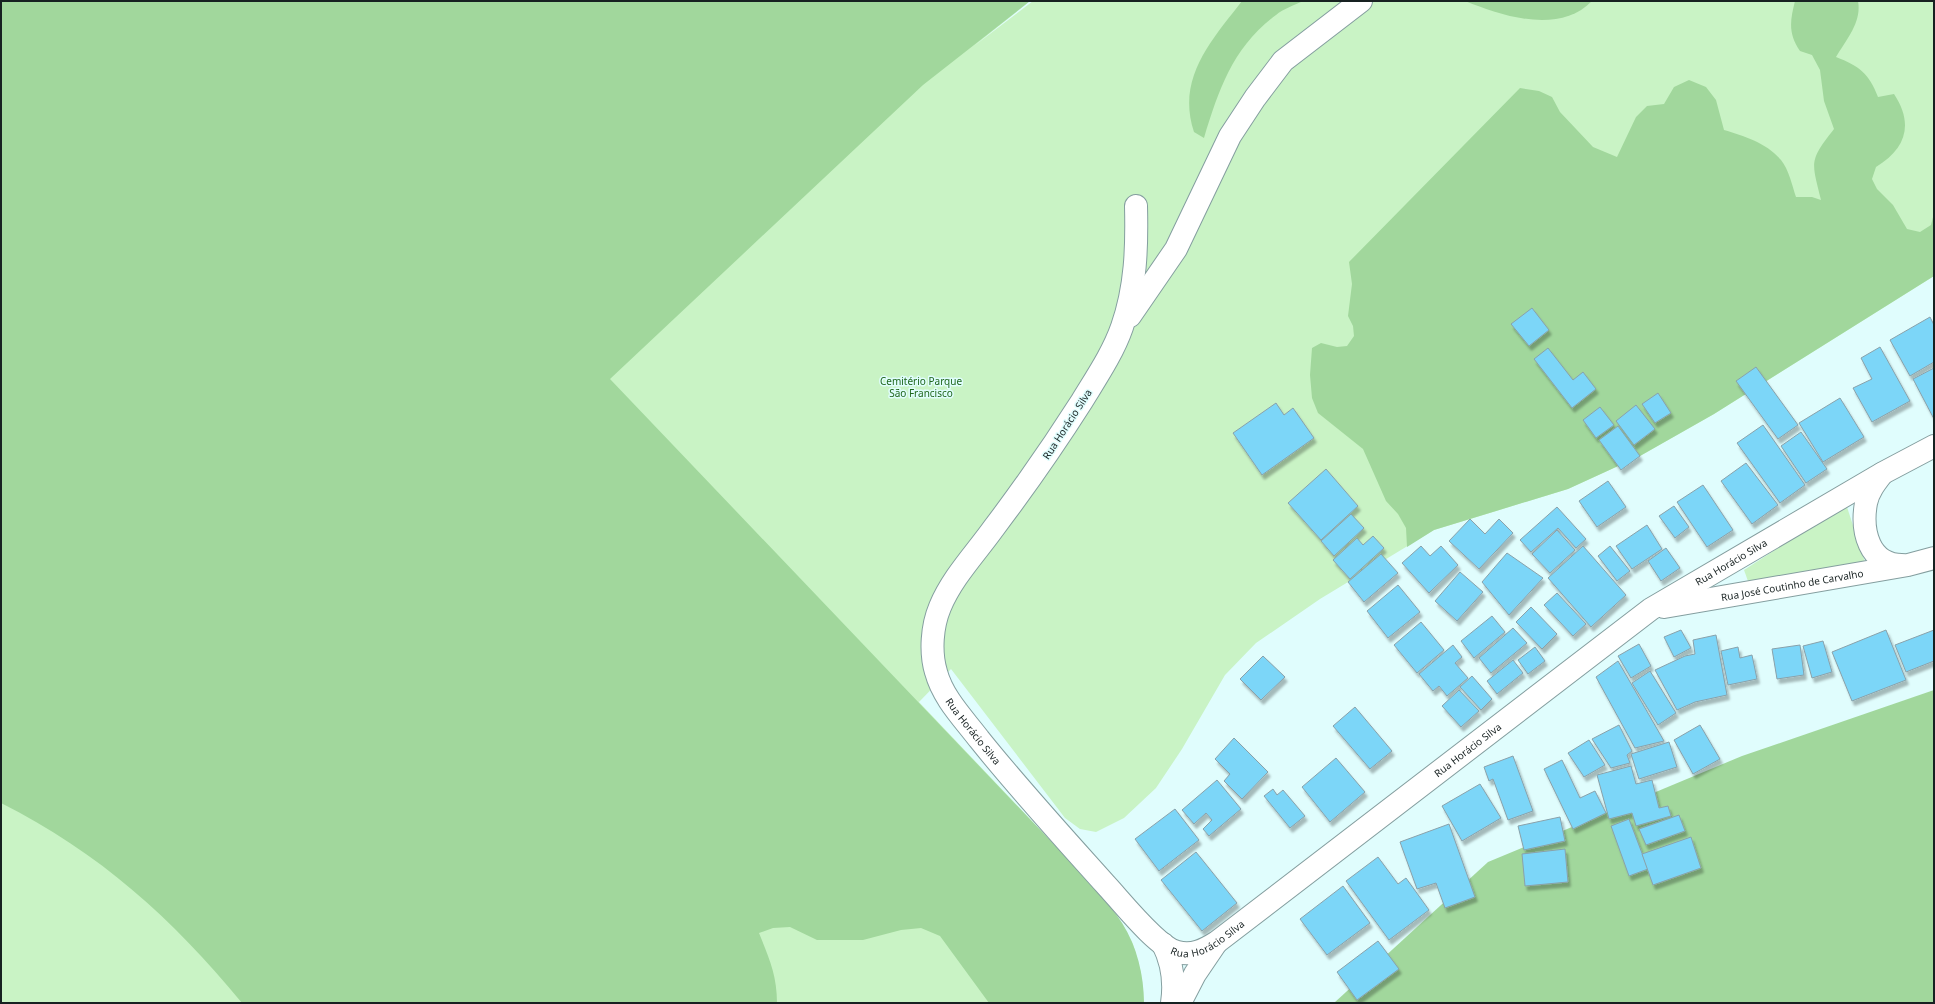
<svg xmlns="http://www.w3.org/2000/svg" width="1935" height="1004" font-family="'Noto Sans',sans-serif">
<defs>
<filter id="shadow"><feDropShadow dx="2.5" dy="4.5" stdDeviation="1" flood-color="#0004"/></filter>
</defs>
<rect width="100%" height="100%" fill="#e0fdfd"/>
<g fill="#c9f3c5">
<path d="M1 1H1030L974 46 1033 1H1934V276L1714 414 1640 456 1568 489 1434 530 1320 599 1256 643 1225 675 1182 749 1156 788 1124 818 1096 832 1080 829 1065 818 951 669 919 702 1087 879 1122 923 1133 944 1141 973 1144 1003H1Z"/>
<path d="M1846 504 1867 568 1749 584 1744 570Z"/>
</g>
<g fill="#a1d79c">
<path d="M1 1H1030L923 85 610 379 1087 879C1098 893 1112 907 1122 923 1137 946 1144 976 1144 1003H989L940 936 921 928 901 930 863 940H817L790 927 773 928 759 933C769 958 777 975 777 1003H242C172 918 100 853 1 803Z"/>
<path d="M1242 1H1303C1295 5 1283 9 1276 15 1233 47 1219 89 1204 138L1194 132C1176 78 1212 40 1242 1Z"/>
<path d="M1465 1H1592C1559 35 1502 16 1465 1Z"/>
<path d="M1795 1H1858C1862 22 1846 40 1836 57 1859 66 1869 73 1878 97L1894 94C1914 124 1906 149 1876 167L1872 179 1877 189 1893 205 1907 229 1920 232 1931 225 1934 213V276L1714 414 1640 456 1568 489 1434 530 1407 547 1406 528 1398 514 1386 501 1363 449 1318 413 1312 398 1310 375 1312 348 1321 343 1337 347 1347 346 1354 336 1353 326 1348 316 1352 284 1349 262 1520 88 1539 91 1552 97 1560 112 1593 147 1617 157 1636 117 1647 106 1664 104 1674 87 1689 80 1706 87 1716 100 1724 130C1744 136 1767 143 1781 160 1789 170 1792 185 1796 197H1812L1821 200C1812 162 1808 162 1834 129L1824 101 1820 70 1812 55 1800 51C1788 33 1790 21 1795 1Z"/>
<path d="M1934 690V1003H1334L1488 862 1742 756Z"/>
</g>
<g fill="#7cd6f8" stroke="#89a1aa" filter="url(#shadow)">
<path d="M1532 308 1549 330 1529 346 1511 324Z"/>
<path d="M1930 317 1934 325V362L1910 376 1890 340Z"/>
<path d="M1880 347 1910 401 1872 422 1853 388 1872 379 1861 358Z"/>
<path d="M1548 348 1573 380 1583 372 1596 389 1572 408 1534 359Z"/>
<path d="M1756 367 1798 425 1778 439 1736 381Z"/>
<path d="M1934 368V419L1913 379Z"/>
<path d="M1658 393 1671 413 1655 423 1642 404Z"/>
<path d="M1840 398 1864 437 1823 462 1799 423Z"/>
<path d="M1276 403 1284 415 1293 408 1314 438 1262 475 1233 433Z"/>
<path d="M1636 405 1655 429 1634 445 1616 421Z"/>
<path d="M1600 407 1614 425 1596 438 1583 420Z"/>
<path d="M1763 425 1805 485 1780 503 1737 443Z"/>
<path d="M1618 426 1640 456 1621 470 1599 440Z"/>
<path d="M1801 432 1827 469 1806 483 1781 446Z"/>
<path d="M1746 463 1778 505 1752 524 1721 481Z"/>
<path d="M1326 469 1358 506 1321 540 1288 503Z"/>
<path d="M1608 481 1626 507 1597 527 1579 501Z"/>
<path d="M1703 485 1733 530 1707 547 1677 502Z"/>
<path d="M1674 506 1689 527 1675 538 1659 516Z"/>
<path d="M1557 507 1586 539 1576 548 1558 528 1531 552 1520 540Z"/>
<path d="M1351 514 1364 528 1334 556 1321 541Z"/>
<path d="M1470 519 1485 534 1499 519 1513 533 1479 569 1449 541Z"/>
<path d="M1647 525 1662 549 1632 569 1616 546Z"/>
<path d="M1557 530 1575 550 1550 573 1532 554Z"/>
<path d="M1373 536 1384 548 1350 579 1333 560 1357 538 1363 545Z"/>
<path d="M1421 546 1430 556 1441 546 1458 565 1429 593 1402 563Z"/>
<path d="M1583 546 1626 595 1591 627 1548 578Z"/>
<path d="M1610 546 1630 571 1617 581 1598 556Z"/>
<path d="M1666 548 1680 568 1661 581 1648 561Z"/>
<path d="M1507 553 1543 578 1509 615 1482 582Z"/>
<path d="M1381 554 1398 573 1364 602 1348 582Z"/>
<path d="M1460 572 1483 592 1457 621 1435 601Z"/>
<path d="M1398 585 1420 612 1388 638 1367 611Z"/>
<path d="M1557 593 1586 624 1573 636 1544 605Z"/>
<path d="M1531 607 1557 634 1542 649 1516 622Z"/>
<path d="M1492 616 1505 632 1474 658 1461 641Z"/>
<path d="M1421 622 1444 650 1417 673 1394 645Z"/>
<path d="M1513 628 1527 643 1491 673 1479 658Z"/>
<path d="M1681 630 1691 648 1674 657 1664 637Z"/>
<path d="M1886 630 1906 680 1852 701 1832 652Z"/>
<path d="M1934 630V661L1906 672 1895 645Z"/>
<path d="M1716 635 1727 695 1695 702 1677 710 1655 670 1685 656 1695 654 1693 640Z"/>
<path d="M1823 641 1832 672 1812 678 1803 646Z"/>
<path d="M1639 644 1651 666 1631 678 1618 656Z"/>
<path d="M1453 645 1462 657 1455 663 1468 678 1447 696 1439 686 1433 691 1419 674Z"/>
<path d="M1800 645 1804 675 1777 679 1772 649Z"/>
<path d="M1535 647 1545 661 1528 674 1518 660Z"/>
<path d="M1738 647 1740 658 1752 655 1757 679 1728 685 1721 651Z"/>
<path d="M1263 656 1285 677 1261 700 1240 679Z"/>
<path d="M1513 660 1523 673 1497 694 1487 681Z"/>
<path d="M1618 661 1664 741 1635 748 1596 677Z"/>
<path d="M1650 671 1676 713 1658 725 1632 683Z"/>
<path d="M1472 676 1492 699 1481 710 1460 687Z"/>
<path d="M1459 690 1479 711 1461 727 1442 706Z"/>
<path d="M1355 707 1392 751 1370 769 1333 726Z"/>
<path d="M1619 725 1632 751 1627 755 1630 763 1611 768 1592 739Z"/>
<path d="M1700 725 1720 759 1693 774 1674 740Z"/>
<path d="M1234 738 1268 772 1242 799 1224 781 1230 774 1215 759Z"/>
<path d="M1589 740 1605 765 1584 777 1568 753Z"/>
<path d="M1669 742 1677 767 1639 779 1631 754Z"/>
<path d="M1513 756 1533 811 1508 820 1493 779 1489 781 1484 767Z"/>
<path d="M1336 758 1365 792 1330 822 1302 787Z"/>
<path d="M1562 760 1580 798 1595 791 1606 813 1573 829 1544 769Z"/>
<path d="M1631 766 1636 784 1652 780 1659 808 1668 806 1671 816 1636 826 1632 813 1609 819 1597 775Z"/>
<path d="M1217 780 1241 809 1209 836 1203 829 1212 820 1206 813 1194 824 1182 810Z"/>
<path d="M1480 784 1501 818 1462 841 1442 806Z"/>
<path d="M1273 789 1277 795 1283 790 1305 816 1290 828 1264 796Z"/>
<path d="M1175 809 1199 840 1159 871 1135 839Z"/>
<path d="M1679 815 1685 831 1646 845 1639 829Z"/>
<path d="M1560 817 1565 841 1524 850 1518 826Z"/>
<path d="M1629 819 1648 869 1629 876 1611 826Z"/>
<path d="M1449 824 1475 897 1445 908 1436 883 1417 889 1400 842Z"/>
<path d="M1691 837 1701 868 1653 885 1642 854Z"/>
<path d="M1565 849 1568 882 1525 886 1522 854Z"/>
<path d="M1196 852 1237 903 1202 931 1161 880Z"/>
<path d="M1378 857 1398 884 1406 878 1429 910 1389 940 1346 881Z"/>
<path d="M1343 886 1370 923 1327 955 1300 919Z"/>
<path d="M1378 941 1399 969 1357 1000 1337 972Z"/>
</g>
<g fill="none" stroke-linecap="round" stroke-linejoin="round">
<g stroke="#849e9f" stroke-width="24">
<g id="minor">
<path id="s1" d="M1136 206C1137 247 1136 287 1122 327 1113 353 1096 378 1082 401 1054 445 1024 488 993 529 975 554 952 578 940 607 932 626 930 652 936 672 943 698 963 718 979 739 1019 789 1063 837 1106 885 1121 901 1157 947 1177 952 1193 956 1204 950 1217 942L1651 609 1883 473 1934 446"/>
<path d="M1130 316 1176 249 1230 136 1255 98 1283 61 1361 1"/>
<path d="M1882 474C1875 483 1868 492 1866 503 1861 531 1869 565 1902 565"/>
<path id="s2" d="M1664 607 1908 565 1934 558"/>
<path d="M1163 944C1172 962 1175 983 1172 1003"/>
<path d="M1180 1003 1195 974 1216 943"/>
</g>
</g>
<use href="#minor" stroke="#fff" stroke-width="22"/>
</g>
<g text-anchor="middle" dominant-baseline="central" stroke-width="3" stroke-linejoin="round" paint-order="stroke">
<g font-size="10" fill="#1f671c" stroke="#e0fdfd">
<text x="921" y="381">Cemitério Parque<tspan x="921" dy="12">São Francisco</tspan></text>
</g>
<g font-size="10" fill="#172121" stroke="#e0fdfd">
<text transform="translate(1067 424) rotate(-57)">Rua Horácio Silva</text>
<text stroke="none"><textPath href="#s1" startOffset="1578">Rua Horácio Silva</textPath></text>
<text stroke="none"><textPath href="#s2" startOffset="130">Rua José Coutinho de Carvalho</textPath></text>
<text stroke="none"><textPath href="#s1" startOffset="594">Rua Horácio Silva</textPath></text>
<text stroke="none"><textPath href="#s1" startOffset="1254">Rua Horácio Silva</textPath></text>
<text stroke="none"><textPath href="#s1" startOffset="930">Rua Horácio Silva</textPath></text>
</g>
</g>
<rect width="1935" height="1004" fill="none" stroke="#172121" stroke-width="4"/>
</svg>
